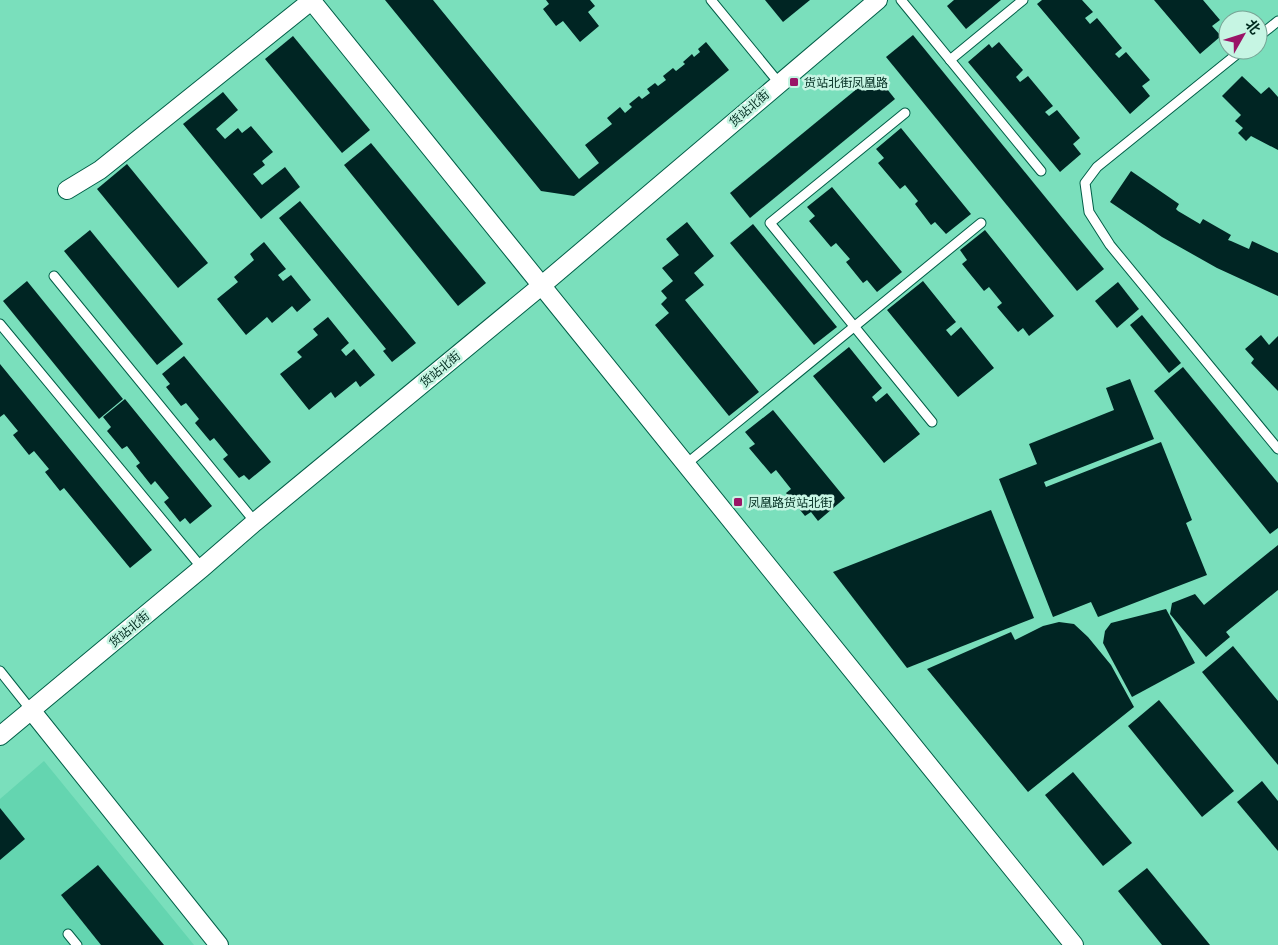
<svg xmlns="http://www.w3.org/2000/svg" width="1278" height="945" font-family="Poppins,'Noto Sans SC',sans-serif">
<rect width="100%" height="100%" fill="#7adfbc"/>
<path fill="#64d5b0" d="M44 761 194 945H0V799Z"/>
<g fill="#002523">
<path d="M385 0H433L579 179 599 163 585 145 612 124 607 118 620 107 625 113 632 107 629 104 639 96 642 99 650 93 647 89 655 83 658 86 666 80 663 76 673 68 676 71 685 64 683 62 692 54 694 57 700 52 698 49 706 42 729 70 574 196 541 191Z"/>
<path d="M546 0H590L595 6 588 12 599 26 580 42 563 21 556 26 543 9 549 4Z"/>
<path d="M765 0H810L783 22Z"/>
<path d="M954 0H1001L966 29 947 6Z"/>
<path d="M1042 0H1082L1093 12 1085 18 1090 24 1097 18 1122 48 1115 54 1119 58 1126 52 1150 80 1142 86 1150 96 1130 114 1037 4Z"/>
<path d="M1154 0H1203L1220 20 1212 26 1221 36 1200 54Z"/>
<path d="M913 35 1104 269 1077 291 886 57Z"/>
<path d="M293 36 370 130 342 153 265 59Z"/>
<path d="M999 42 1023 70 1016 77 1020 82 1028 76 1053 106 1045 112 1049 116 1057 110 1080 138 1073 144 1081 154 1060 172 968 62 989 44 992 48Z"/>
<path d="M875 74 895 99 750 218 730 193Z"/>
<path d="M1242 76 1261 94 1269 87 1278 97V150L1251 136 1246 141 1238 133 1243 128 1235 121 1241 115 1222 96Z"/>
<path d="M223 92 238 110 216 129 225 139 238 128 242 133 251 126 273 152 262 161 265 165 253 174 262 185 285 167 300 187 261 219 183 124Z"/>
<path d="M901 128 971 214 946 234 935 222 931 225 915 204 918 201 905 185 900 189 878 163 884 158 876 149Z"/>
<path d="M371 143 486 283 458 306 344 165Z"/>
<path d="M127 164 208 263 178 288 97 189Z"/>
<path d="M1131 171 1179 204 1176 209 1178 211 1200 224 1203 219 1231 235 1228 240 1231 241 1249 249 1252 241 1278 253V296L1217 268 1162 237 1110 202Z"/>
<path d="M832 187 902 272 877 292 867 280 863 283 846 262 850 259 836 243 831 247 809 221 815 216 807 207Z"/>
<path d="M300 201 416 343 392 362 383 351 386 349 279 218Z"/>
<path d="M687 222 714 256 694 273 704 285 685 300 759 392 729 416 655 325 669 313 661 304 667 298 661 291 673 281 662 268 679 255 666 239Z"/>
<path d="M753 224 837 327 814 345 730 243Z"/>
<path d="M90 230 183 344 157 365 64 251Z"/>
<path d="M985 230 1054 316 1029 336 1023 328 1018 332 997 307 1002 303 989 287 984 291 962 264 967 260 960 250Z"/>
<path d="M264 242 286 269 278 275 283 281 291 275 311 300 297 312 292 306 272 323 267 317 246 335 217 299 238 282 234 277 254 260 250 254Z"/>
<path d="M27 281 123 399 99 419 3 301Z"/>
<path d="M923 281 956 322 946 330 951 336 961 327 994 368 958 397 887 310Z"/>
<path d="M1118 282 1139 309 1117 328 1095 301Z"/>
<path d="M1142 315 1181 363 1169 373 1130 325Z"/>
<path d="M328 317 349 343 341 350 346 356 354 349 375 375 360 387 356 381 335 398 331 392 309 410 280 374 302 357 297 352 318 335 313 329Z"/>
<path d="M1261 335 1269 345 1278 336V391L1251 363 1254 359 1245 349Z"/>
<path d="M849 347 882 388 872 397 876 402 887 393 920 434 884 463 813 376Z"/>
<path d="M184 356 271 462 249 480 244 475 239 478 223 459 228 455 214 438 210 441 195 423 199 419 186 403 181 406 166 387 170 384 162 374Z"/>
<path d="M0 364 152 550 130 568 64 488 60 491 45 472 49 469 34 451 29 455 13 435 18 431 4 414 0 417Z"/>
<path d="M1183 367 1278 483V528L1270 534 1154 391Z"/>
<path d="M1130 379 1154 439 1044 482 1046 487 1161 442 1192 520 1186 523 1207 575 1098 617 1091 602 1053 617 999 479 1037 464 1029 444 1114 410 1106 388Z"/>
<path d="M125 399 212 506 190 524 185 518 180 522 164 502 169 498 155 481 151 485 136 466 140 463 127 446 122 449 107 431 111 427 103 417Z"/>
<path d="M773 410 845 498 818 521 811 512 805 516 786 493 791 489 776 470 771 474 749 448 755 444 745 432Z"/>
<path d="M991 510 1034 618 907 668 833 572Z"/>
<path d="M1278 545V590L1226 632 1230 637 1206 657 1170 614 1172 603 1195 594 1204 605Z"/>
<path d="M1166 609 1195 663 1132 697 1103 643 1105 631 1111 623Z"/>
<path d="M1059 622 1074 624 1088 637 1111 665 1134 707 1028 792 927 669 1011 632 1015 640 1043 626Z"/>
<path d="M1233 646 1278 701V765L1202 672Z"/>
<path d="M1159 700 1234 791 1202 817 1128 726Z"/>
<path d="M1073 772 1132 843 1103 866 1045 795Z"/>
<path d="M1262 781 1278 801V851L1237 802Z"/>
<path d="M0 808 25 839 0 860Z"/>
<path d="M98 865 164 945H101L61 895Z"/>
<path d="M1147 868 1210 945H1162L1118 891Z"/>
</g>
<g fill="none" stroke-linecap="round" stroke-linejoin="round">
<g stroke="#005e47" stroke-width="11">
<g id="lane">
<path d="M711 0 779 83"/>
<path d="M901 0 1041 171"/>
<path d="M1258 37 1278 21"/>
<path d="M1242 50 1097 167 1085 183 1089 212 1110 245 1278 449"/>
<path d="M950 60 1023 0"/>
<path d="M905 113 770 223 932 422"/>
<path d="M54 276 255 522"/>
<path d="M0 324 202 568"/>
<path d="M685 465 981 223"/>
<path d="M0 671 31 710"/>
<path d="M68 934 77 945"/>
</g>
</g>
<g stroke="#005e47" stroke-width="20">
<g id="street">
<path d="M311 0 1074 945"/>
<path d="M67 190 100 170 311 1"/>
<path d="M31 710 219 945"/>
<path d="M0 736 202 568 255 522 541 286 878 0"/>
</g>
</g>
<use href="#lane" stroke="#fff" stroke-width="9"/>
<use href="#street" stroke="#fff" stroke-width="18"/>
</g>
<g fill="#9a1467" stroke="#c6f5e3" stroke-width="2">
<rect x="789" y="77" width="10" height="10" rx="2.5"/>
<rect x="733" y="497" width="10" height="10" rx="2.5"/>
</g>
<g text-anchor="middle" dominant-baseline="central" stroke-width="5" stroke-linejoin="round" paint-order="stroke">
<g font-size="12" fill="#002b1f" stroke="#c6f5e3" text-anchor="start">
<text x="804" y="82">货站北街凤凰路</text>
<text x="748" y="502">凤凰路货站北街</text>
</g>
<g font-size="12" fill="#002b1f" stroke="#c6f5e3">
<text transform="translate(749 108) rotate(-41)">货站北街</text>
<text transform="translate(440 369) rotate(-40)">货站北街</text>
<text transform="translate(129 629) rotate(-40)">货站北街</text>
</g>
</g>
<g transform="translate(1243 35) rotate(51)"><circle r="24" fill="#c6f5e3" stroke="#77a495"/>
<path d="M0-4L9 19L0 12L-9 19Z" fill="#9a1467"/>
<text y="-8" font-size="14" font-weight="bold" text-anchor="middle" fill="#002b1f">北</text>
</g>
</svg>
